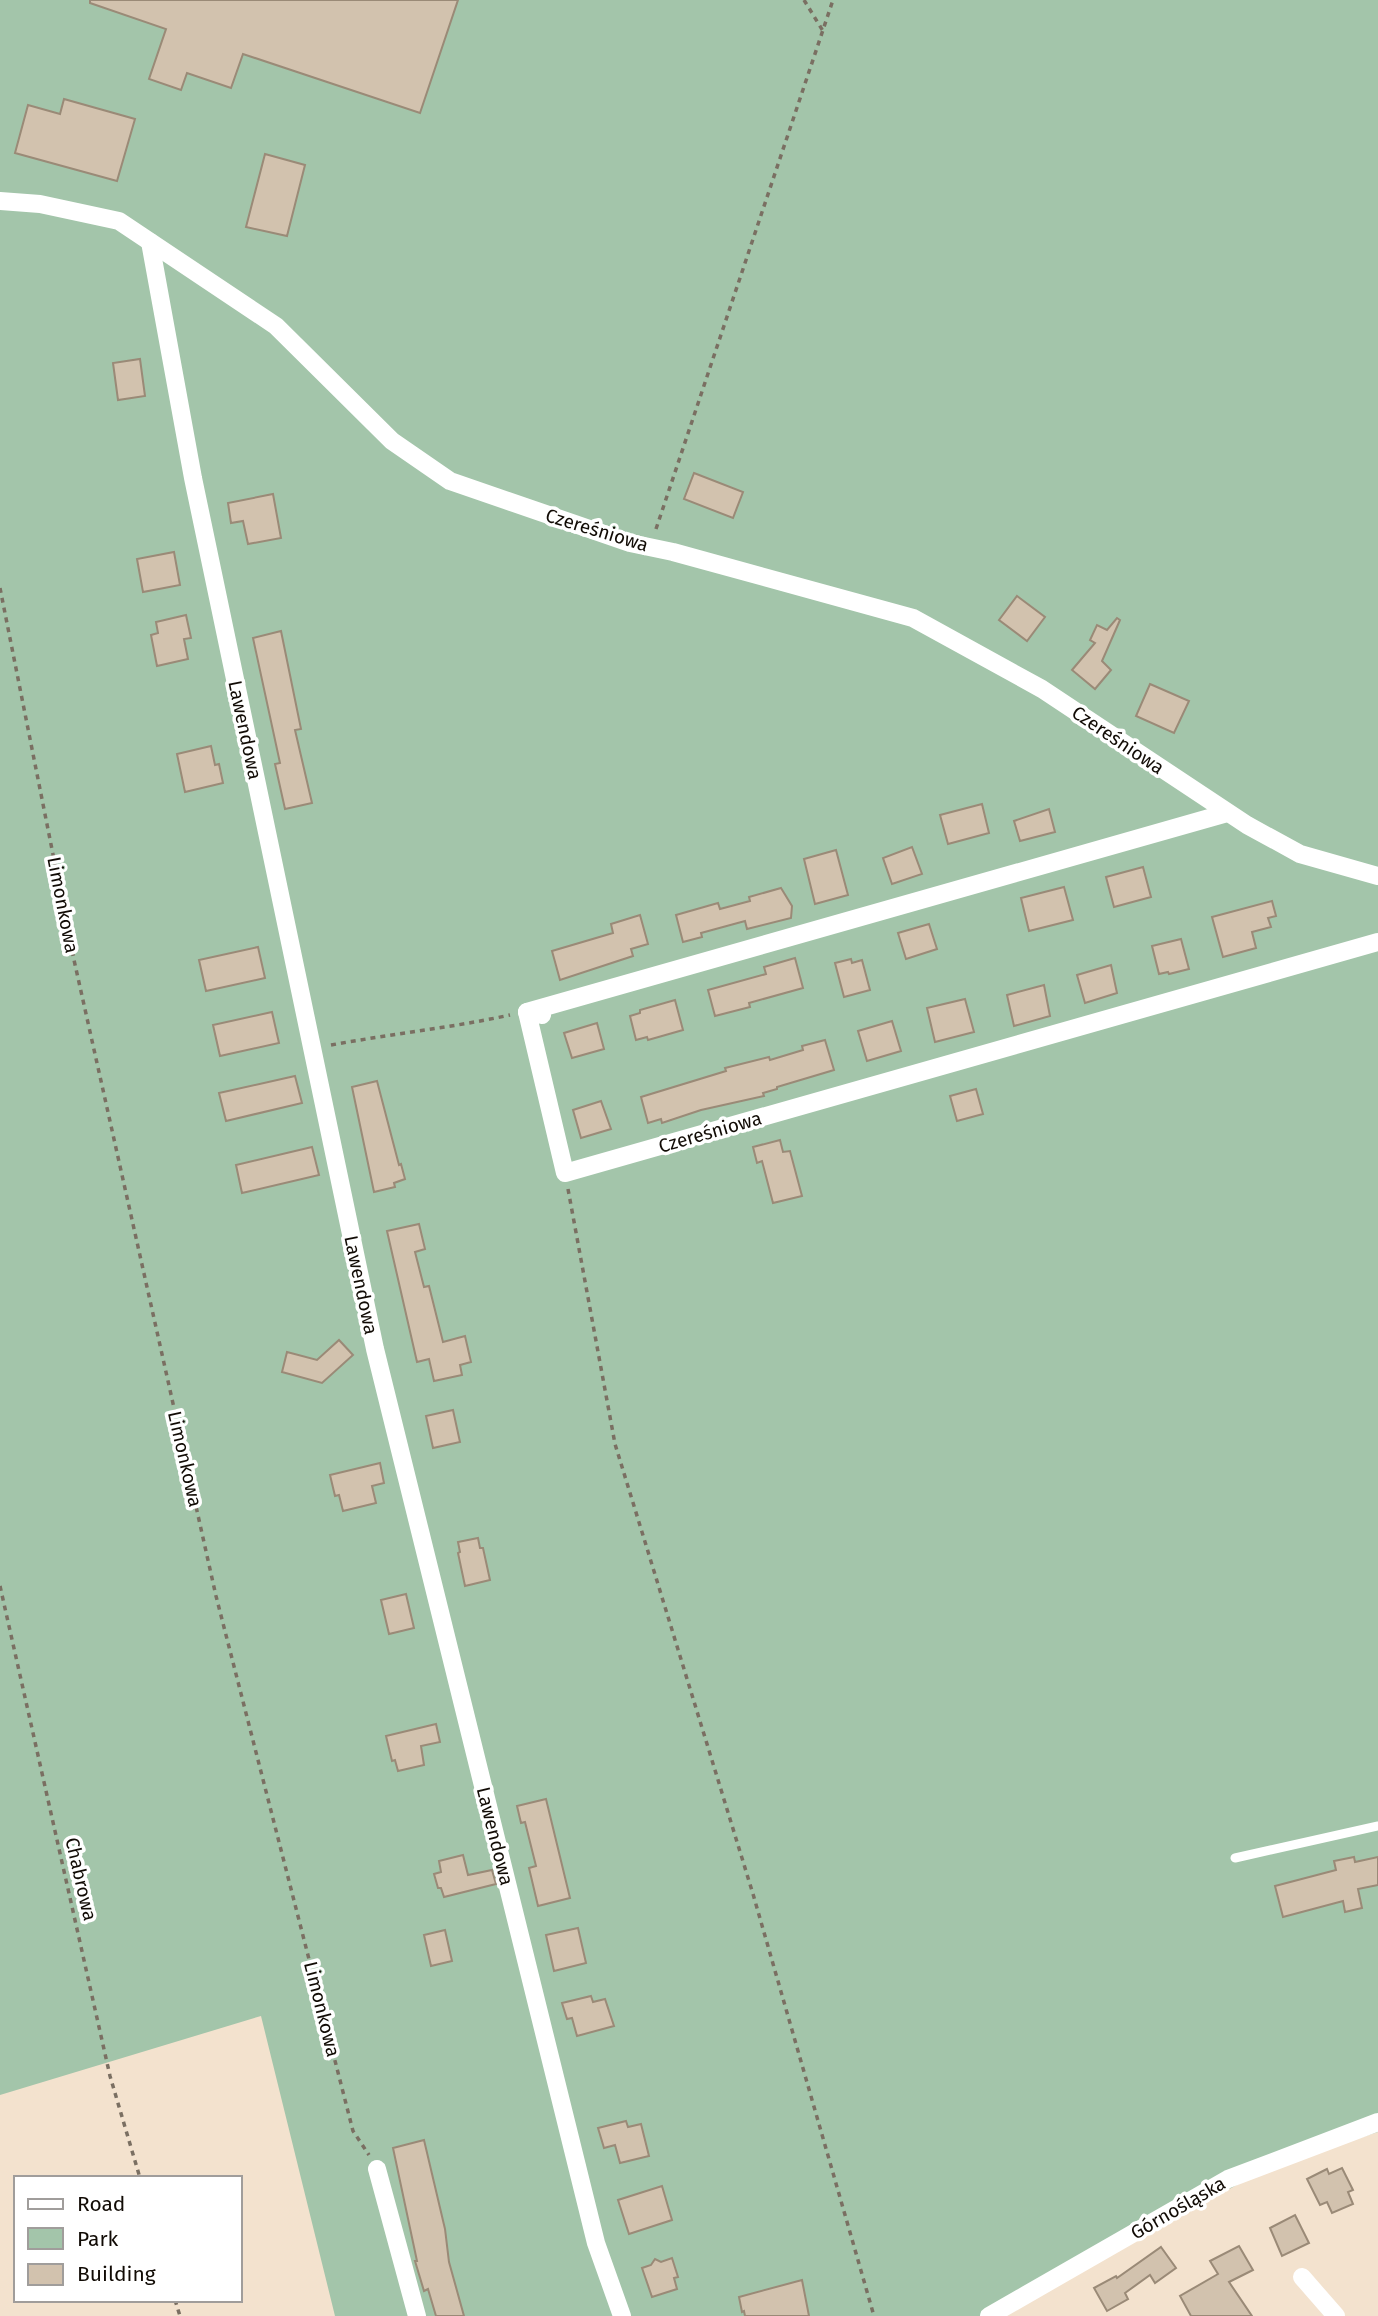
<svg xmlns="http://www.w3.org/2000/svg" width="1378" height="2316" font-family="'Fira Sans',sans-serif">
<rect width="100%" height="100%" fill="#f3e2ce"/>
<path fill="#a3c5aa" d="M0 0H1378V2132L1270 2167 995 2316H335L261 2016 0 2095Z"/>
<g fill="#d2c2ae" stroke="#9a8a77" stroke-width="2">
<path d="M90 0H458L420 113 243 54 231 88 187 73 181 90 149 79 166 29 90 3Z"/>
<path d="M64 99 135 119 117 181 15 153 28 105 60 114Z"/>
<path d="M265 154 305 165 287 236 246 227Z"/>
<path d="M140 359 145 396 118 400 113 363Z"/>
<path d="M694 473 743 492 733 518 684 499Z"/>
<path d="M273 494 281 538 248 544 243 521 231 523 228 503Z"/>
<path d="M174 552 180 585 143 592 137 559Z"/>
<path d="M1017 596 1045 617 1027 641 999 620Z"/>
<path d="M186 615 191 638 184 639 188 659 157 666 151 635 158 633 156 622Z"/>
<path d="M1117 618 1120 620 1102 661 1111 670 1095 689 1072 670 1095 643 1090 640 1097 625 1107 630Z"/>
<path d="M281 631 301 729 295 730 312 803 285 809 275 764 280 763 253 638Z"/>
<path d="M1150 684 1189 701 1174 733 1136 716Z"/>
<path d="M211 746 215 765 219 764 223 783 185 792 177 754Z"/>
<path d="M982 804 989 833 948 844 940 815Z"/>
<path d="M1049 809 1055 832 1020 841 1014 821Z"/>
<path d="M912 847 922 874 892 884 883 858Z"/>
<path d="M836 850 848 895 815 904 804 859Z"/>
<path d="M1143 867 1151 897 1114 907 1106 877Z"/>
<path d="M1064 887 1073 920 1029 931 1021 898Z"/>
<path d="M781 888 792 906 791 918 747 929 745 921 701 933 702 937 683 942 676 915 718 903 720 909 750 901 749 897Z"/>
<path d="M1272 901 1276 916 1268 918 1271 927 1252 932 1256 948 1223 957 1212 917Z"/>
<path d="M640 915 648 944 631 949 633 956 560 980 552 951 613 933 611 924Z"/>
<path d="M929 924 937 949 906 959 898 933Z"/>
<path d="M1181 939 1189 969 1169 974 1168 972 1159 974 1152 946Z"/>
<path d="M258 947 265 978 206 991 199 960Z"/>
<path d="M795 958 803 988 749 1003 750 1007 715 1016 708 990 766 974 764 967Z"/>
<path d="M851 959 852 963 862 960 870 990 844 997 835 963Z"/>
<path d="M1111 965 1117 993 1085 1003 1077 975Z"/>
<path d="M1044 985 1050 1016 1014 1026 1007 995Z"/>
<path d="M965 999 974 1032 935 1042 927 1008Z"/>
<path d="M675 1000 683 1030 648 1040 647 1037 636 1040 630 1016 640 1013V1010Z"/>
<path d="M272 1012 279 1043 220 1056 213 1025Z"/>
<path d="M892 1021 901 1051 867 1061 858 1031Z"/>
<path d="M597 1023 604 1049 572 1058 564 1033Z"/>
<path d="M825 1040 834 1070 777 1087V1089L763 1093 764 1096 701 1110 662 1123 661 1119 648 1123 641 1097 726 1071 725 1068 769 1057 770 1060 803 1050 802 1046Z"/>
<path d="M295 1076 302 1103 226 1121 219 1093Z"/>
<path d="M377 1081 399 1165 401 1164 405 1179 394 1183 395 1187 374 1192 352 1087Z"/>
<path d="M976 1089 983 1114 957 1121 950 1096Z"/>
<path d="M601 1101 611 1129 581 1138 573 1110Z"/>
<path d="M780 1140 783 1152 790 1151 802 1196 773 1203 762 1161 757 1163 753 1147Z"/>
<path d="M312 1147 319 1175 242 1193 236 1165Z"/>
<path d="M419 1224 425 1249 415 1252 424 1287 429 1286 443 1342 465 1336 471 1362 460 1365 462 1375 434 1381 429 1359 417 1362 387 1231Z"/>
<path d="M339 1340 353 1355 322 1383 282 1372 287 1352 317 1360Z"/>
<path d="M453 1410 460 1442 433 1448 426 1416Z"/>
<path d="M380 1463 384 1483 372 1486 376 1503 343 1511 339 1495 335 1496 330 1475Z"/>
<path d="M478 1538 480 1548H483L490 1580 465 1586 458 1553 460 1552 458 1542Z"/>
<path d="M406 1594 414 1628 389 1634 381 1600Z"/>
<path d="M436 1724 440 1742 421 1746 424 1765 398 1771 395 1760 392 1761 386 1736Z"/>
<path d="M546 1799 570 1898 538 1906 529 1868 536 1866 525 1822 521 1823 517 1806Z"/>
<path d="M463 1855 468 1875 492 1870 496 1884 444 1897 441 1888H438L434 1874 441 1872 439 1861Z"/>
<path d="M1354 1857 1355 1862 1378 1857V1885L1358 1889 1362 1908 1345 1912 1343 1901 1283 1917 1275 1886 1336 1870 1334 1861Z"/>
<path d="M578 1928 586 1963 554 1971 546 1935Z"/>
<path d="M445 1930 452 1961 431 1966 424 1935Z"/>
<path d="M591 1996 593 2002 605 1999 614 2026 577 2036 572 2018 567 2019 562 2003Z"/>
<path d="M626 2121 628 2127 641 2124 649 2156 620 2163 615 2145 604 2148 598 2128Z"/>
<path d="M424 2140 445 2229 449 2262 464 2316H436L428 2289 424 2291 415 2261H417L393 2148Z"/>
<path d="M1342 2168 1353 2190 1348 2192 1353 2204 1332 2213 1327 2202 1320 2205 1307 2179 1327 2169 1329 2174Z"/>
<path d="M662 2186 672 2220 629 2234 618 2200Z"/>
<path d="M1295 2215 1309 2243 1282 2256 1270 2228Z"/>
<path d="M1239 2246 1253 2270 1229 2282 1252 2316H1191L1180 2296 1218 2274 1210 2261Z"/>
<path d="M1161 2247 1176 2268 1155 2283 1150 2275 1125 2293 1128 2299 1107 2311 1094 2288 1116 2276 1117 2278Z"/>
<path d="M672 2258 678 2277 674 2278 677 2289 652 2297 642 2268 651 2265 655 2259 661 2262Z"/>
<path d="M802 2280 809 2316H745L744 2311 742 2312 739 2297Z"/>
</g>
<g fill="none" stroke-linecap="round" stroke-linejoin="round">
<g stroke="#7a6f62" stroke-width="3.5" stroke-dasharray="5 5" stroke-linecap="butt">
<path d="M804 0 823 31"/>
<path d="M656 529 833 0"/>
<path d="M0 588 74 960 216 1596 353 2131 369 2155"/>
<path d="M331 1045C391 1034 450 1028 510 1015"/>
<path d="M568 1189 615 1444 753 1894 874 2316"/>
<path d="M0 1586 110 2076 140 2178"/>
<path d="M175 2300 180 2316"/>
</g>
<path stroke="#fff" stroke-width="9" d="M1235 1858 1378 1826"/>
<g stroke="#fff" stroke-width="18">
<path d="M0 201 40 204 119 221 276 326 392 441 450 481 630 543 673 552 913 618 1042 689 1247 825 1300 854 1378 876"/>
<path d="M150 242 193 478 375 1349 596 2243 622 2316"/>
<path d="M527 1012 1227 813"/>
<path d="M542 1015 527 1012 565 1173 1378 942"/>
<path d="M377 2169 417 2316"/>
<path d="M1302 2277 1336 2316"/>
<path d="M989 2316 1228 2179 1378 2122"/>
</g>
</g>
<g text-anchor="middle" dominant-baseline="central" stroke-width="7" stroke-linejoin="round" paint-order="stroke">
<g font-size="19" fill="#110b05" stroke="#fff">
<text transform="translate(597 530) rotate(17)">Czereśniowa</text>
<text transform="translate(245 730) rotate(78)">Lawendowa</text>
<text transform="translate(1118 740) rotate(34)">Czereśniowa</text>
<text transform="translate(63 905) rotate(79)">Limonkowa</text>
<text transform="translate(710 1132) rotate(-16)">Czereśniowa</text>
<text transform="translate(361 1285) rotate(78)">Lawendowa</text>
<text transform="translate(185 1459) rotate(77)">Limonkowa</text>
<text transform="translate(495 1836) rotate(76)">Lawendowa</text>
<text transform="translate(81 1879) rotate(77)">Chabrowa</text>
<text transform="translate(322 2009) rotate(76)">Limonkowa</text>
<text transform="translate(1178 2208) rotate(-30)">Górnośląska</text>
</g>
</g>
<rect x="14" y="2176" width="228" height="126" fill="#ffffff" stroke="#a09d9b" stroke-width="2"/>
<rect x="28" y="2199" width="35" height="10" fill="#ffffff" stroke="#a09d9b" stroke-width="2"/>
<text x="77" y="2211" font-size="21" fill="#110b05">Road</text>
<rect x="28" y="2228" width="35" height="21" fill="#a3c5aa" stroke="#a09d9b" stroke-width="2"/>
<text x="77" y="2246" font-size="21" fill="#110b05">Park</text>
<rect x="28" y="2264" width="35" height="21" fill="#d2c2ae" stroke="#a09d9b" stroke-width="2"/>
<text x="77" y="2281" font-size="21" fill="#110b05">Building</text>
</svg>
